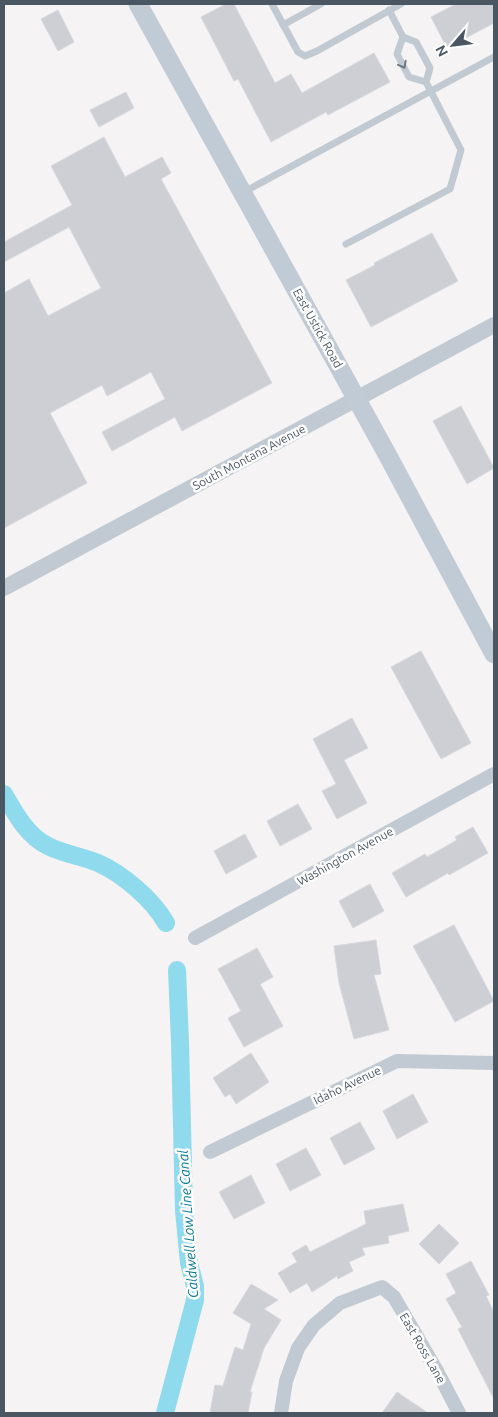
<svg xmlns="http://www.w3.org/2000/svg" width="498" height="1417" font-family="Ubuntu,sans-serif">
<rect width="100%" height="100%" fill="#f5f3f3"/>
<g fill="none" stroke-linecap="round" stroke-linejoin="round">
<g stroke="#90daee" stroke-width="18">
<path d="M4 794C15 813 27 836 48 846 63 854 82 856 98 863 123 874 153 900 166 923"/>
<path d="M165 1413 195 1300V1286L189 1263 184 1211 180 1042 177 970"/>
</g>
</g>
<g fill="#cdcfd5" stroke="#d7d9de">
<path d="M226 4H234L275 83 291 74 302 93 374 53 390 82 328 115 326 112 271 142 238 79 234 81 201 17Z"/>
<path d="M456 4H494V23L447 48 431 17Z"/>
<path d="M58 10 74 42 58 51 41 19Z"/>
<path d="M126 92 134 108 99 127 90 110Z"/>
<path d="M104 137 125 177 162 157 171 173 161 179 272 383 182 431 175 417 112 451 102 432 165 399 151 372 107 396 102 385 50 413 87 483 4 528V293L29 279 48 316 101 288 69 227 4 262V242L72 205 51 166Z"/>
<path d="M432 233 458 281 371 327 346 280 375 265 374 263Z"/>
<path d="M461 406 494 468 467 484 433 421Z"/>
<path d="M421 651 471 743 441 759 391 667Z"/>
<path d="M352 718 368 748 344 760 367 803 337 819 322 791 336 784 313 739Z"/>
<path d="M298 804 312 829 280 846 267 821Z"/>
<path d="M473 827 488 853 449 875 448 873 406 897 392 873 425 854 427 857 457 840 455 837Z"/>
<path d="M245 834 257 857 226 874 214 851Z"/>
<path d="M370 884 384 911 353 928 339 901Z"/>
<path d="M454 925 494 1001 455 1022 413 946Z"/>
<path d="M376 940 381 974 374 975 389 1030 354 1039 339 983 334 946Z"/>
<path d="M257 948 273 977 260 984 283 1026 244 1047 228 1018 241 1011 218 969Z"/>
<path d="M251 1053 269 1082 236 1104 230 1094 225 1097 213 1078Z"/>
<path d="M413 1094 428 1122 397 1139 383 1111Z"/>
<path d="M360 1122 375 1149 344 1165 330 1138Z"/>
<path d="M306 1148 321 1175 290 1191 276 1164Z"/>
<path d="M251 1175 265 1203 234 1219 219 1192Z"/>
<path d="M403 1204 409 1231 388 1236 389 1243 362 1248 365 1255 349 1262 353 1271 338 1279 337 1276 312 1292 307 1283 290 1293 278 1273 297 1262 292 1253 306 1245 310 1252 366 1224 364 1211Z"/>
<path d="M439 1224 459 1243 439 1264 419 1244Z"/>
<path d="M471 1261 489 1295 486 1296 494 1312V1399L458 1329 462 1327 446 1299 456 1293 446 1274Z"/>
<path d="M251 1284 278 1300 264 1309 281 1320 264 1348 250 1392H252L248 1413H210L215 1385 223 1386 235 1347 243 1350 251 1324 233 1313Z"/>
<path d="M397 1392 428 1413H382Z"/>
</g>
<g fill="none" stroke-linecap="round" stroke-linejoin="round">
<g stroke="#c1cad2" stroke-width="7">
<path d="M272 4 298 52 305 56 317 51 401 4"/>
<path d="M283 25 321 4"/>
<path d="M403 37 397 54 409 77 426 82"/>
<path d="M244 192 494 57"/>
<path d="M346 244 450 189 461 150 426 82 430 68 416 42 403 37 389 10"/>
</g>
<g stroke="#c1cad2" stroke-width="14">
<path d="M195 938 494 774"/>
<path d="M210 1152 397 1061 494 1063"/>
<path d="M281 1413 286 1381 298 1348 314 1325 340 1303 382 1287 394 1297 437 1371 459 1413"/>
</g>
<path stroke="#c1cad2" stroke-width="16" d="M4 588 494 325"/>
<path stroke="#c1cbd6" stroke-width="19" d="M138 4 387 454 494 654"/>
</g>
<defs><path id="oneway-chevron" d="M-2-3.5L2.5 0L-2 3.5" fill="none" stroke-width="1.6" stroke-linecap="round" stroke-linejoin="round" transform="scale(1.25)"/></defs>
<use stroke="#6e7983" href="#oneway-chevron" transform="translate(403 65) rotate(62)"/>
<g text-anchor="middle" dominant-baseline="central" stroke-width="5" stroke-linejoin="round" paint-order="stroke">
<g font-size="12" fill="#4a5661" stroke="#fff">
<text transform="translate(318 328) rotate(61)">East Ustick Road</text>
<text transform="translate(249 457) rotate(-28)">South Montana Avenue</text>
<text transform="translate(345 856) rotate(-29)">Washington Avenue</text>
<text transform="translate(347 1085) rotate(-26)">Idaho Avenue</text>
<text transform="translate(423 1348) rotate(60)">East Ross Lane</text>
</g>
<g font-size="14" font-style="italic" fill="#0c7c9b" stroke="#fff">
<text transform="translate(188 1224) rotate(-94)">Caldwell Low Line Canal</text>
</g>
</g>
<rect width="498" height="1417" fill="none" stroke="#4a5661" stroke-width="10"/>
<g transform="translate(453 45) rotate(242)" stroke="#ffffff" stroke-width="4" paint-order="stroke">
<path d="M0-4L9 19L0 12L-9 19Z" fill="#4a5661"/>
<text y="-8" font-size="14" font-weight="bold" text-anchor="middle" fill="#4a5661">N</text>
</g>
</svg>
